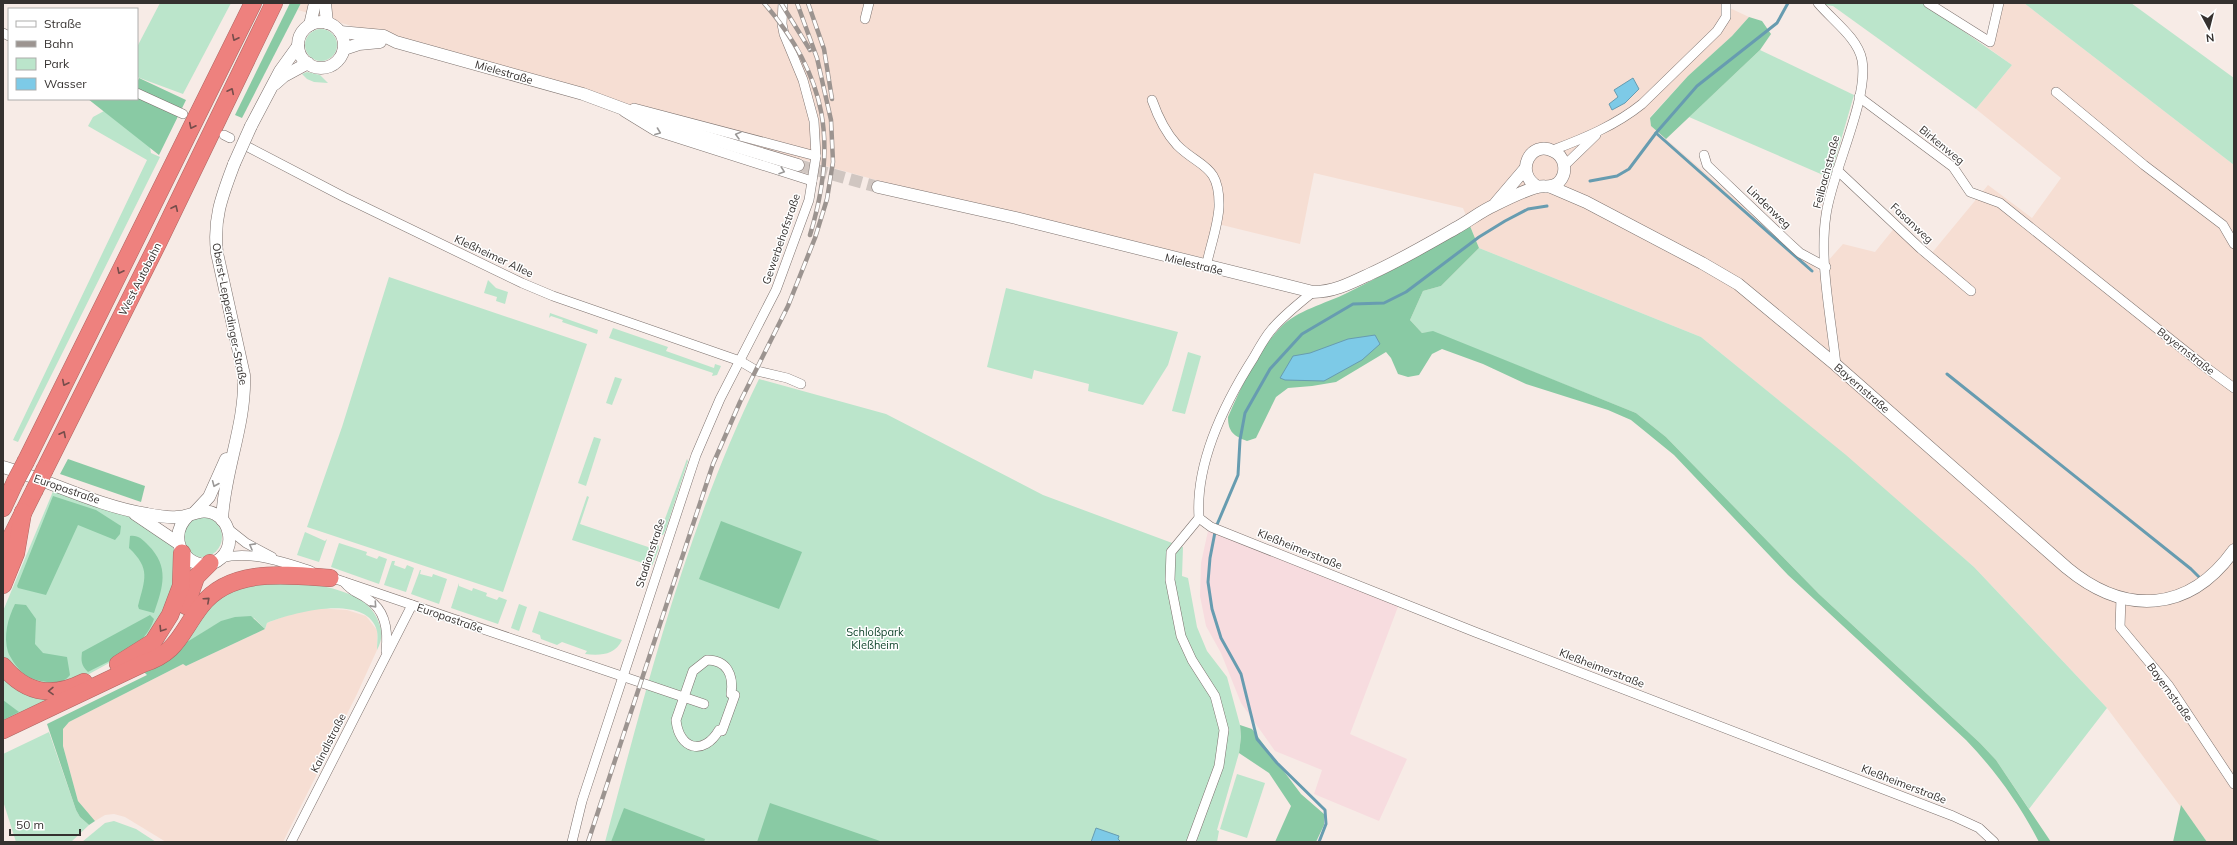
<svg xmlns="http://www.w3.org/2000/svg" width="2237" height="845" font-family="Mulish,sans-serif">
<rect width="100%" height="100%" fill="#f7ebe6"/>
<g fill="#f6ded3">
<path d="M301 3H1719L1749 17 1732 36 1688 76 1650 117 1651 126 1819 271 1843 244 1875 252 1896 226 1931 254 1988 185 2032 218 2061 178 1976 109 2012 65 1987 47 1997 3H2024L2234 165V842H2207L2107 708 1974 567 1783 404 1701 337 1479 248 1463 208 1314 173 1300 244 1222 225 1212 224 1204 258 883 182 723 137 298 10Z"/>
<path d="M314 608 347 610 366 616 377 630V650L357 694 283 842H166L125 817 114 814 105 815 95 821 78 801 63 746V729L69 722 183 664 186 666 265 629 267 623 290 614Z"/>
</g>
<path fill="#f7dcdf" d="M1208 531 1399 604 1350 734 1407 759 1379 821 1314 794 1322 770 1275 751 1241 703 1221 653 1206 626 1200 596 1201 563Z"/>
<g fill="#bbe5cb">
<path d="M160 3H231L183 94 137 77V47Z"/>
<path d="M1824 3H1923L2012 65 1976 109 1833 6 1825 5Z"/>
<path d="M2024 3H2131L2234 78V165Z"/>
<circle cx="321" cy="45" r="16"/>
<path d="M1760 50 1854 95 1830 178 1689 117Z"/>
<path d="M307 72 320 75 328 83 314 82 307 79 302 74Z"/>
<path d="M104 111 150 147 151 153 160 157 18 442 13 440 147 160 88 126 93 117Z"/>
<path d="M1479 248 1701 337 1846 455 1974 567 2107 708 2029 809 1996 760 1980 743 1819 594 1666 437 1636 413 1433 332 1422 333 1410 320 1423 291 1441 286Z"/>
<path d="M389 277 587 344 503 592 307 527 342 427Z"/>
<path d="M488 280 496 288 508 292 505 304 496 301 497 297 484 293Z"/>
<path d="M1006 288 1178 332 1168 365 1143 405 1088 391 1089 384 1034 370 1032 379 987 367Z"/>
<path d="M550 313 598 330 597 334 562 322 563 320 551 316 549 318Z"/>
<path d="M613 328 668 347 666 351 714 368 715 364 721 366 717 375 712 376 713 373 609 338Z"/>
<path d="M1188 352 1201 356 1185 414 1172 411Z"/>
<path d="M615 377 622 379 612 405 606 403Z"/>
<path d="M759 379 886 414 1043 495 1183 547 1182 576 1188 578 1197 627 1207 651 1227 677 1240 725 1241 737 1239 753 1217 830 1219 831 1217 842H605C647 685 687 526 759 379Z"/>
<path d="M594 437 601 439 586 486 578 483Z"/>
<path d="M687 459 688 461 666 529 663 535H659Z"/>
<path d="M54 489 120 512 160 534 171 543 179 561 175 585 149 641 71 684H33L7 664 3 655V611Z"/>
<path d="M587 496 589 497 580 524 654 549 656 543 658 544 659 548 652 566 572 540Z"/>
<circle cx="202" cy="537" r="20"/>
<path d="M305 532 325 541 327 539 319 562 297 555Z"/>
<path d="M339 543 367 552 366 555 377 559 379 556 387 559 379 584 331 567Z"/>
<path d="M392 561H395L394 565 405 569 407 565 414 568 406 592 384 585Z"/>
<path d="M420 570H421L420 574 432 577 433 574 447 579 439 604 411 594Z"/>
<path d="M306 582C333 589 369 593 379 623 383 633 382 640 377 650 377 644 378 637 377 631 367 592 291 613 267 623L265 629 254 618C224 613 199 635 176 653L197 617 235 585Z"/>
<path d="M459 583V586L472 591 473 588 487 593 486 596 497 600 499 597 507 600 498 624 451 608Z"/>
<path d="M519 604 527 607 519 631 511 628Z"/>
<path d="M539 611 622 640C615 655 600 656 585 654L587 651 562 642 557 645 541 639 540 635 532 632Z"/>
<path d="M3 673 53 697 3 724Z"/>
<path d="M49 732 76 810 80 817 89 825 71 842H16L3 801V754Z"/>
<path d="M1237 774 1265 783 1247 838 1220 829Z"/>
<path d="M114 821 136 829 156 842H82L105 823Z"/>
</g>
<g fill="#89caa4">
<path d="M290 3H301L242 118 235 115Z"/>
<path d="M1749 17 1762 21 1771 34 1760 50 1666 139 1651 126 1650 118 1688 76 1732 36Z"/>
<path d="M139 78 186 100 159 155 88 99H137V83Z"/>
<path d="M1470 226 1479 248 1441 286 1423 291 1410 320 1422 333 1433 331 1636 413 1666 437 1819 594 1980 743 1996 760 2051 842H2039C2020 805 1995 770 1966 740L1788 575 1674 455 1631 420 1608 410 1526 384 1483 364 1442 349 1432 354 1419 375 1408 377 1398 374 1391 358 1386 352 1336 382 1312 386 1288 388 1276 397 1256 438 1247 441C1234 436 1228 432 1228 417 1242 386 1256 353 1280 328 1297 310 1325 304 1347 293 1389 272 1430 250 1470 226Z"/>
<path d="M68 459 145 486 141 502 60 474Z"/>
<path d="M53 496 96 510 121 526 120 534 115 540 78 525 46 595 18 588 17 586Z"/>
<path d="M721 521 802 552 779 609 699 579Z"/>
<path d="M130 536C138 535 142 539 148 545 170 567 163 587 154 613L139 609 138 606C145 579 151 569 129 548Z"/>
<path d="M15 604 26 605 36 619 35 644 43 653 67 657 70 675C62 687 38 682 27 676 19 671 12 661 8 652 3 636 8 618 15 604Z"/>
<path d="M150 615 154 619C144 649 114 658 88 672 81 665 81 661 82 652Z"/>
<path d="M251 616 265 629 186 666 183 664 69 722 63 729V746L78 801 95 821 89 825 80 817 76 810 47 724 147 675 143 671 176 653 187 642 221 621 235 617Z"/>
<path d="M3 700 19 712 3 720Z"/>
<path d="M1240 725 1252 729 1301 794 1324 814V825L1316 842H1275L1291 806 1269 773 1239 753 1241 737Z"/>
<path d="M770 803 883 842H757Z"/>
<path d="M2181 805 2207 842H2173Z"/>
<path d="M624 808 705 839 704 842H611Z"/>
</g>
<g fill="#7dcae7" stroke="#679cb0">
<path d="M1633 78 1639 89 1625 103 1612 110 1609 104 1618 97 1614 90Z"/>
<path d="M1375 335 1380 344 1362 360 1324 381 1285 380 1280 378 1293 356 1310 353 1348 339Z"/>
<path d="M1096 828 1119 836 1118 839 1121 842H1091Z"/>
</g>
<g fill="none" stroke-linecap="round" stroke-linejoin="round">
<g stroke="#679cb0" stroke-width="3">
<path d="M1656 133 1812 271"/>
<path d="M1590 181 1617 176 1629 169 1656 133 1697 86 1777 23 1788 3"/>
<path d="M1947 374 2191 569 2199 577"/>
<path d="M1319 842 1326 824 1325 810 1277 763 1257 739 1241 674 1221 638 1212 609 1208 582 1210 558 1216 527 1238 475 1240 440 1245 413 1270 369 1302 334 1353 304 1384 303 1406 292 1479 237 1505 221 1528 209 1547 206"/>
</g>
<path stroke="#d0c6c1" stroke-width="12" stroke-dasharray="12 6" stroke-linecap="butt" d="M798 165 878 187"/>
<g stroke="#7d726e" stroke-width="10">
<g id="minor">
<path d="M1818 3C1832 20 1858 38 1862 60 1869 100 1832 171 1826 215 1819 262 1831 317 1836 365"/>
<path d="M1928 3 1990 42 1999 3"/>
<path d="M865 19 869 3"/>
<path d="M3 33 9 36"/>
<path d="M2056 92 2144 165 2223 225 2234 244"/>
<path d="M137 93 183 114"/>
<path d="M1859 97 1953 167 1970 192 2000 203 2204 366 2234 388"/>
<path d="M1152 100C1158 117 1165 132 1177 145 1200 168 1220 164 1219 207 1218 226 1210 247 1206 267"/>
<path d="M634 108 816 156"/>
<path d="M624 112 655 131 812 181"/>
<path d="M224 135 230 138"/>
<path d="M248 147 344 197 522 283 553 296 740 361 757 371 787 378 801 384"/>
<path d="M1553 150C1585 138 1616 125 1642 104L1717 31 1726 17V3"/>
<path d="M1704 155 1707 165 1787 241 1800 253 1826 267"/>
<path d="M1564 166 1596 135"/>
<path d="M1837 170 1921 249 1971 291"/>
<path d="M1199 518 1211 527 1475 632 1953 816 1979 828 1994 842"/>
<path d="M227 528 246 543 272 557"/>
<path d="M221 558C250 550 283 562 311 571"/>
<path d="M327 576 704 704"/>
<path d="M344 582C355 595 358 591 369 600 386 611 388 633 386 651"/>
<path d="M2121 598 2120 627 2169 686 2234 784"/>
<path d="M707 660C727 660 734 675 731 694L735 695 722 731 719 730C704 756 679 750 676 720L693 671Z"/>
<path d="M291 842 412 605"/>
<path d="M572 842 582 801 696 455 720 399 776 290 809 200 816 156 814 121 803 80 784 34 782 24 783 3"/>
<path d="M1191 842 1219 766 1224 730 1215 696 1192 660 1181 636 1170 580 1171 552 1199 518C1195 462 1224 404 1254 357 1259 348 1265 337 1272 329 1284 315 1298 304 1313 292"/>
</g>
</g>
<g stroke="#7d726e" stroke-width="13">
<g id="tertiary">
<path d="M325 3 327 23"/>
<circle cx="321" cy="45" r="23"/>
<path d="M310 25 315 3"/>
<path d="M340 32 384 36 396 42 583 94 672 127 798 165"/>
<path d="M344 49 359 44 380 42"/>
<path d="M275 84 284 76 308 63"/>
<path d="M251 126 280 71 298 46"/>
<path d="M878 187 1016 218 1313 292C1334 292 1351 283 1370 274 1399 261 1428 244 1456 228 1469 221 1481 211 1495 205 1507 199 1523 191 1537 187 1545 185 1552 189 1559 182 1568 172 1565 156 1553 151 1531 139 1513 173 1538 187"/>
<path d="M1551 187 1586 202 1702 263 1738 284 1836 365 2067 568C2125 616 2189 613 2234 550"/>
<path d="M1496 203 1525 169"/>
<path d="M3 467C51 481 97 506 147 514 157 516 167 518 177 517 190 517 202 507 215 514 230 522 235 545 221 558 196 580 161 542 188 516"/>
<path d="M194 513 209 497 226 459"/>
<path d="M135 514 178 543"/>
<path d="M222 520C224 471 246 425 244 375L217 253C213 218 222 196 234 164"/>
</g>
</g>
<g stroke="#ad6562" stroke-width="18">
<g id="motorway">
<path d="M26 461 253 3"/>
<path d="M45 469 158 243 274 3"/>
<path d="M3 508 15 482"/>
<path d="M3 553 34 491"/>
<path d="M3 585 16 553 23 512"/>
<path d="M186 606 196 577 210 563"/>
<path d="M118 664 153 642 170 615 181 586 182 553"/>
<path d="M3 666C26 694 52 698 84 682"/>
<path d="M3 730 142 664C178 653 180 633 201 606 230 567 288 575 330 578"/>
</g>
</g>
<use href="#minor" stroke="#fff" stroke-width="9"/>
<use href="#tertiary" stroke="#fff" stroke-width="12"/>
<use href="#motorway" stroke="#ee817e" stroke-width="17"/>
<g stroke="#9c9490" stroke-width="4.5">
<g id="rail">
<path d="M764 3C827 76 838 143 810 235"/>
<path d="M781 3 810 50"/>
<path d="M808 3 824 49 832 99"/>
<path d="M588 842 713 464 740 402 788 306 815 238 827 199 833 162 831 120 817 58 797 3"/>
</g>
</g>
<use href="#rail" stroke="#fff" stroke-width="3" stroke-dasharray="9" stroke-linecap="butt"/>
<g stroke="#7d726e" stroke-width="13" stroke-linecap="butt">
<path id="tertiary-bridge" d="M234 164 251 126"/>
</g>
<g stroke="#ad6562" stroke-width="18" stroke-linecap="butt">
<g id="motorway-bridge">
<path d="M15 482 26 461"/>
<path d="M34 491 45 469"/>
</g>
</g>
<use href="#tertiary-bridge" stroke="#fff" stroke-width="12"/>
<use href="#motorway-bridge" stroke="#ee817e" stroke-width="17"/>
</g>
<defs><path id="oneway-chevron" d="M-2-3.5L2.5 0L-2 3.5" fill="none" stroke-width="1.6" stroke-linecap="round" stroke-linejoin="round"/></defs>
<g stroke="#764d4b">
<use href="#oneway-chevron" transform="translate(235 38) rotate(116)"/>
<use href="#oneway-chevron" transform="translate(231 91) rotate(-64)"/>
<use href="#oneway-chevron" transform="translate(192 126) rotate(116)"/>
<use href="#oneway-chevron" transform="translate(175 208) rotate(-65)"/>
<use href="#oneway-chevron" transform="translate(120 271) rotate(116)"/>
<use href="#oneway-chevron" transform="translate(65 383) rotate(117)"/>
<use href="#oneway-chevron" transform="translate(63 434) rotate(-63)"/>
<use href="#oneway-chevron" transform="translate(207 600) rotate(-42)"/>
<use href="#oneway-chevron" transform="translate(162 629) rotate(122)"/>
<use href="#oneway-chevron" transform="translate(51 691) rotate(179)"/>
</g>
<g stroke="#9a9897">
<use href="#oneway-chevron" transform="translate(658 132) rotate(21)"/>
<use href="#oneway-chevron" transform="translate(738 135) rotate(-165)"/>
<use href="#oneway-chevron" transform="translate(782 171) rotate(19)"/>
<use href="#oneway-chevron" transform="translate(215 484) rotate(113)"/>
<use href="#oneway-chevron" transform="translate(252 546) rotate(-151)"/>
<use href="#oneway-chevron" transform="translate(374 605) rotate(48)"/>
</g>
<g text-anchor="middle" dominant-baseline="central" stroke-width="3" stroke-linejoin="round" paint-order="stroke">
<g font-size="11" fill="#35312f" stroke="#fff">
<text transform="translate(504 72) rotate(16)">Mielestraße</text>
<text transform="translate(1942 145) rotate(39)">Birkenweg</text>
<text transform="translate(1826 172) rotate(-75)">Feilbachstraße</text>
<text transform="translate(1769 207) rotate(44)">Lindenweg</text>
<text transform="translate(1912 223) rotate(43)">Fasanweg</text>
<text transform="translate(781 239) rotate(-71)">Gewerbehofstraße</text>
<text transform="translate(494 256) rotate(25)">Kleßheimer Allee</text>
<text transform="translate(1194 264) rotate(14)">Mielestraße</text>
<text transform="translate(140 279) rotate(-63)">West Autobahn</text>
<text transform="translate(230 314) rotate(79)">Oberst-Lepperdinger-Straße</text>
<text transform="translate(2186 351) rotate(38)">Bayernstraße</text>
<text transform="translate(1862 388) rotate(41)">Bayernstraße</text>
<text transform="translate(67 489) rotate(19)">Europastraße</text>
<text transform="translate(1300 549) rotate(22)">Kleßheimerstraße</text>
<text transform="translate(650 553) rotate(-72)">Stadionstraße</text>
<text transform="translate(450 618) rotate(19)">Europastraße</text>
<text transform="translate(1602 668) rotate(21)">Kleßheimerstraße</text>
<text transform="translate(2170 692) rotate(54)">Bayernstraße</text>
<text transform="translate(328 743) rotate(-63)">Kaindlstraße</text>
<text transform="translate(1904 784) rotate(21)">Kleßheimerstraße</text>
</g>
<g font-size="11" fill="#10442b" stroke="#fff">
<text x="875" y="632">Schloßpark<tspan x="875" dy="13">Kleßheim</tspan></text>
</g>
</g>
<rect width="2237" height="845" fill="none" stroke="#35312f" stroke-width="8"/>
<rect x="8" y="8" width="130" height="92" fill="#ffffff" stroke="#aeadac"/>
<rect x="16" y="21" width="20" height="6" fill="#ffffff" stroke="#aeadac"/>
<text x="44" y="28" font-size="12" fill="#35312f">Straße</text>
<rect x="16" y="41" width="20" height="6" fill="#9c9490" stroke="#aeadac"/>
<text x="44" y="48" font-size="12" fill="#35312f">Bahn</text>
<rect x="16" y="58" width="20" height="12" fill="#bbe5cb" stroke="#aeadac"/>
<text x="44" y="68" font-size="12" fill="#35312f">Park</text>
<rect x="16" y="78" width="20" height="12" fill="#7dcae7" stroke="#aeadac"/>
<text x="44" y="88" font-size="12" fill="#35312f">Wasser</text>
<g transform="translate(2209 28) rotate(173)" stroke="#ffffff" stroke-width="3" paint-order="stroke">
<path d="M0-3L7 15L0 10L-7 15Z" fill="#35312f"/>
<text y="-6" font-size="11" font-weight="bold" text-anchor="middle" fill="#35312f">N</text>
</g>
<path d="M10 829v6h70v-6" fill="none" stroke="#35312f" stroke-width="2"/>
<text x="16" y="829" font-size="12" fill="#35312f" stroke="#ffffff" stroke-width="3" paint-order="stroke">50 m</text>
</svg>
